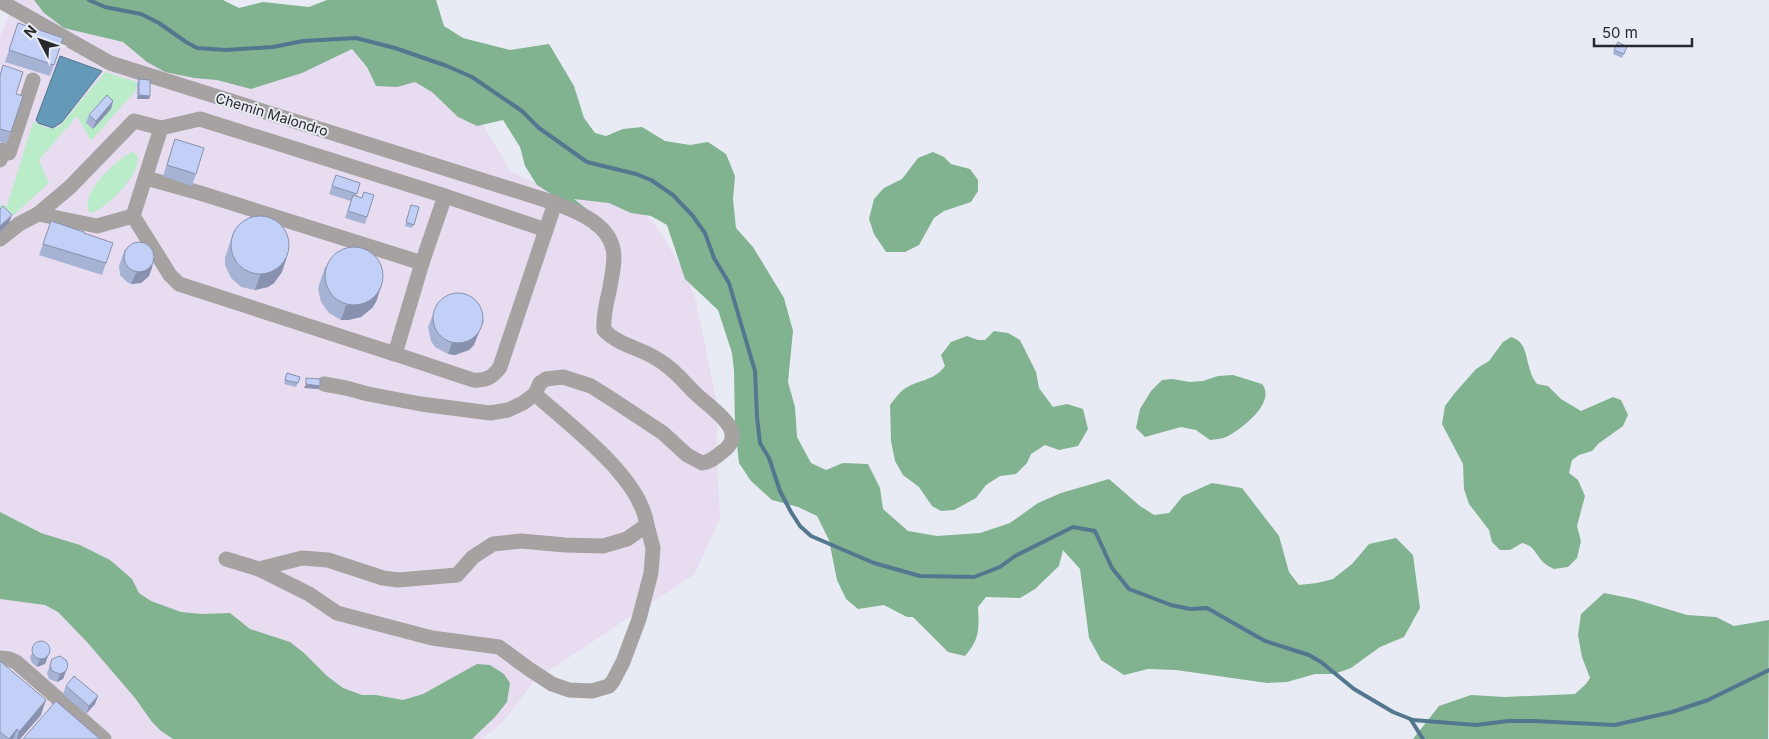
<svg xmlns="http://www.w3.org/2000/svg" width="1769" height="739" font-family="Inter,sans-serif">
<rect width="100%" height="100%" fill="#e8ebf3"/>
<path fill="#e8dcf1" d="M15 0H33L229 75 326 42 421 68 477 115 511 172 546 188 636 207 656 226 688 277 697 306 717 404V459L720 518 695 574 535 680 502 723 482 739H0V37Z"/>
<g fill="#bbecca">
<path d="M105 72 137 82 136 90 91 141 77 116 39 160 49 183 8 220 0 213V205L7 206 33 122C42 125 51 132 60 126Z"/>
<path d="M132 152 137 154C144 172 107 208 91 213L89 212C80 192 116 160 132 152Z"/>
</g>
<g fill="#81b391">
<path d="M34 0H223L239 8 263 2 309 7 327 0H436L444 26 463 38 510 50 549 44 574 86 584 118 595 133 606 136 623 129 642 127 665 141 690 145 708 142 726 154 735 176 733 199 736 228 753 247 784 298 793 331 788 382 795 407 797 437 811 463 826 470 843 463 868 464 880 488 883 509 908 531 937 536 980 533 1010 523 1038 503 1061 493 1109 479 1140 506 1154 515 1169 513 1183 496 1212 483 1242 488 1279 536 1289 572 1299 585 1317 583 1333 579 1352 564 1369 544 1396 538 1413 555 1420 608 1404 637 1380 647 1351 668 1334 674H1315L1287 682 1267 683 1176 670 1148 669 1124 675 1101 660 1089 638 1080 569 1063 550 1059 566 1035 589 1020 598 986 597 978 607C979 629 980 639 965 656L948 652 913 617H907L884 605 858 609 846 599 837 580 829 540 817 516 798 507 772 500 751 481 739 463 735 425 734 371 732 353 718 310 685 279 667 225 651 216 631 213 609 203 574 199 592 213 556 197 537 185 525 166 520 147 503 120 477 126 458 117 432 92 415 82 397 87 376 86 367 67 352 49 302 73 251 89 217 80 194 78 165 72 147 62 123 42 64 28 44 13Z"/>
<path d="M933 152 944 157 951 164 970 169 978 180V191L971 202 944 211 934 218 919 245 905 252H886L874 234 869 219 874 199 884 188 902 179 918 158Z"/>
<path d="M994 331 1008 333 1020 340 1036 372 1039 388 1053 407 1067 404 1083 409 1088 429 1078 446 1059 450 1045 445 1031 454 1027 463 1016 474 1000 476 986 485 976 498 954 510 941 511 932 506 919 487 903 475 895 461 891 441 890 405C894 400 898 394 903 390 918 379 933 382 945 366L941 355 951 342 967 336 978 340H985Z"/>
<path d="M1511 337C1527 342 1525 356 1530 370 1531 375 1534 380 1537 384L1548 386 1561 399 1581 411 1613 397 1621 400 1628 415 1623 426 1598 444 1592 451 1579 455 1572 460 1569 473 1578 480 1585 496 1577 526 1581 541 1577 558 1568 567 1554 569C1550 567 1546 565 1543 562 1535 554 1535 546 1522 543L1510 550H1500L1492 542 1489 530 1469 504 1464 489 1463 464 1442 424 1445 406 1454 394 1476 369 1489 361 1503 342Z"/>
<path d="M1233 375 1262 384C1277 402 1241 430 1226 437 1221 439 1216 439 1210 440L1196 430 1181 427 1145 437 1136 428 1140 409 1151 391 1162 380 1172 379 1190 382 1203 381 1218 376Z"/>
<path d="M0 512 41 533 80 545 110 560 132 579 139 593 151 601 181 612 202 614 230 613 250 629 290 642 304 653 327 676 343 688 362 695H376L403 700 423 694 477 664 490 665 504 674 510 683 507 702 495 717 472 739H173L161 731 152 722 135 698 87 642 58 612 45 605 0 599Z"/>
<path d="M1604 593 1634 599 1687 615 1716 617 1734 626 1769 620 1768 739H1413L1439 706 1471 695 1505 697 1575 694 1586 684 1590 678 1582 657 1578 635 1581 614Z"/>
</g>
<path fill="#6599b8" stroke="#53778e" d="M60 56 102 71 62 122 53 128 38 123 36 120Z"/>
<g fill="none" stroke-linecap="round" stroke-linejoin="round">
<g stroke="#53778e" stroke-width="4">
<path d="M89 0 105 7 141 14 159 23 186 42 197 48 226 50 273 47 303 41 356 38 395 48 447 66 472 77 522 111 539 128 587 162 636 174 651 180 673 195 692 215 705 233 714 258 729 283 755 371 757 417 760 443 769 458 780 491 791 512 800 526 811 536 874 563 920 576 974 577 1000 567 1015 556 1073 527 1095 531 1112 568 1129 589 1171 605 1190 609 1207 608 1265 641 1309 655 1321 662 1354 689 1393 712 1413 720 1476 725 1508 721H1533L1615 725 1672 712 1708 700 1769 670"/>
<path d="M1411 720 1423 739"/>
</g>
<g stroke="#a6a2a2" stroke-width="15">
<path d="M0 1 110 63 555 203C577 212 608 223 613 249 616 260 611 280 609 292 606 304 603 317 604 330 618 345 640 348 657 359 673 368 682 380 694 392 708 407 752 431 722 452 716 457 710 462 702 463L687 455 663 433 610 398 591 386 563 377 546 379 540 383 535 394 523 403 508 410 490 413 421 404 368 394 346 388 324 384"/>
<path d="M0 160 3 150 9 153 33 80"/>
<path d="M445 196 546 230"/>
<path d="M38 214 97 226 133 216 161 128"/>
<path d="M133 216 170 275 179 284 395 354 422 263"/>
<path d="M0 239 19 224 38 214 70 187 134 121 161 128 200 119 445 196 422 263 200 193 146 178"/>
<path d="M395 354 473 380C486 381 493 377 500 367L555 203"/>
<path d="M226 559 259 569 302 558 328 560 383 578 398 580 457 575 473 557 493 544 521 541 565 545 603 546 627 539 647 525C640 476 570 426 535 394"/>
<path d="M259 569 309 594 337 613 432 638 499 647 529 669 552 684 569 690 592 691 609 686 613 681 623 662 639 619 651 573 653 548 647 525"/>
<path d="M0 658 9 659 16 662 104 739"/>
</g>
</g>
<g fill="#a7b3d5">
<path d="M14 35 54 65 50 76 5 62Z"/>
<path d="M1627 47 1622 58 1613 54 1614 50Z"/>
<path d="M3 65 16 94 11 132 6 144 0 142V74Z"/>
<path d="M139 79 150 96 149 99H137V83Z"/>
<path d="M111 109 93 129 86 123 89 115Z"/>
<path d="M175 139 196 174 192 186 163 176Z"/>
<path d="M336 175 360 183 356 196 362 198 374 195 365 224 345 218 351 201 329 194Z"/>
<path d="M411 205 419 207 412 228 405 226Z"/>
<path d="M51 221 84 233 113 243 102 275 39 255Z"/>
<path d="M234 230 282 272 274 283 268 287 255 290 241 287 231 278 225 265V258Z"/>
<path d="M125 249 154 260 149 276 141 283 131 284 127 282 120 275 119 266Z"/>
<path d="M325 267 381 287 376 302 372 308 361 317 348 320H341L329 313 321 302 318 289 320 282Z"/>
<path d="M438 302 474 345 469 350 455 355 448 354 435 347 431 341 428 327Z"/>
<path d="M287 373 300 377 296 387 284 384Z"/>
<path d="M35 644 50 650 45 664 37 667 32 663 30 658Z"/>
<path d="M52 659 68 665 63 679 57 682 49 679 47 673Z"/>
<path d="M0 661 41 715 20 739H0Z"/>
<path d="M66 686 95 704 86 714 63 694Z"/>
</g>
<g fill="#8892ae">
<path d="M139 95 150 96 149 99H137Z"/>
<path d="M113 101 111 109 93 129 96 121Z"/>
<path d="M12 215 9 223 0 232V226Z"/>
<path d="M287 257 282 272 274 283 268 287 255 290 260 275Z"/>
<path d="M153 265 149 276 141 283 131 284 136 273Z"/>
<path d="M381 287 376 302 372 308 361 317 348 320H341L346 305Z"/>
<path d="M484 320 474 345 469 350 455 355 448 354 452 343Z"/>
<path d="M306 384 320 386 318 389 304 388Z"/>
<path d="M48 656 45 664 37 667 40 659Z"/>
<path d="M66 671 63 679 57 682 60 674Z"/>
<path d="M98 696 95 704 86 714 89 706Z"/>
<path d="M46 700 41 715 20 739H17L19 732Z"/>
<path d="M17 729 13 739H9Z"/>
</g>
<g fill="#c2d0f8" stroke="#8892ae">
<path d="M18 23 63 38 54 65 9 50Z"/>
<path d="M1618 42 1627 47 1624 54 1614 50Z"/>
<path d="M3 65 23 72 16 94 23 96 11 132 0 129V76Z"/>
<path d="M139 79 150 80V96L139 95Z"/>
<path d="M107 95 113 101 96 121 89 115Z"/>
<path d="M175 139 204 148 196 174 167 165Z"/>
<path d="M336 175 360 183 357 194 332 186Z"/>
<path d="M364 192 374 195 367 217 348 211 353 195 362 198Z"/>
<path d="M411 205 419 207 414 225 406 222Z"/>
<path d="M3 206 12 215 0 226V209Z"/>
<circle cx="260" cy="245" r="29"/>
<path d="M51 221 84 232V233L113 243 106 263 43 244Z"/>
<circle cx="139" cy="257" r="15"/>
<circle cx="354" cy="276" r="29"/>
<circle cx="458" cy="318" r="25"/>
<path d="M287 373 300 377 298 383 285 380Z"/>
<path d="M306 378 320 379V386L306 384Z"/>
<circle cx="41" cy="650" r="9"/>
<path d="M60 656 66 660 68 665 66 671 60 674 52 671 50 665 52 659Z"/>
<path d="M0 661 46 700 19 732 17 729 9 739 0 732Z"/>
<path d="M74 676 98 696 89 706 66 686Z"/>
<path d="M56 701 100 739H23Z"/>
</g>
<g text-anchor="middle" dominant-baseline="central" stroke-width="4" stroke-linejoin="round" paint-order="stroke">
<g font-size="14" fill="#28292c" stroke="#e8ebf3">
<text transform="translate(272 114) rotate(17)">Chemin Malondro</text>
</g>
</g>
<g transform="translate(40 40) rotate(311)" stroke="#e8ebf3" stroke-width="4" paint-order="stroke">
<path d="M0-4L9 19L0 12L-9 19Z" fill="#28292c"/>
<text y="-8" font-size="14" font-weight="bold" text-anchor="middle" fill="#28292c">N</text>
</g>
<path d="M1594 38v8h98v-8" fill="none" stroke="#28292c" stroke-width="2.5"/>
<text x="1602" y="38" font-size="15" fill="#28292c" stroke="#e8ebf3" stroke-width="4" paint-order="stroke">50 m</text>
</svg>
